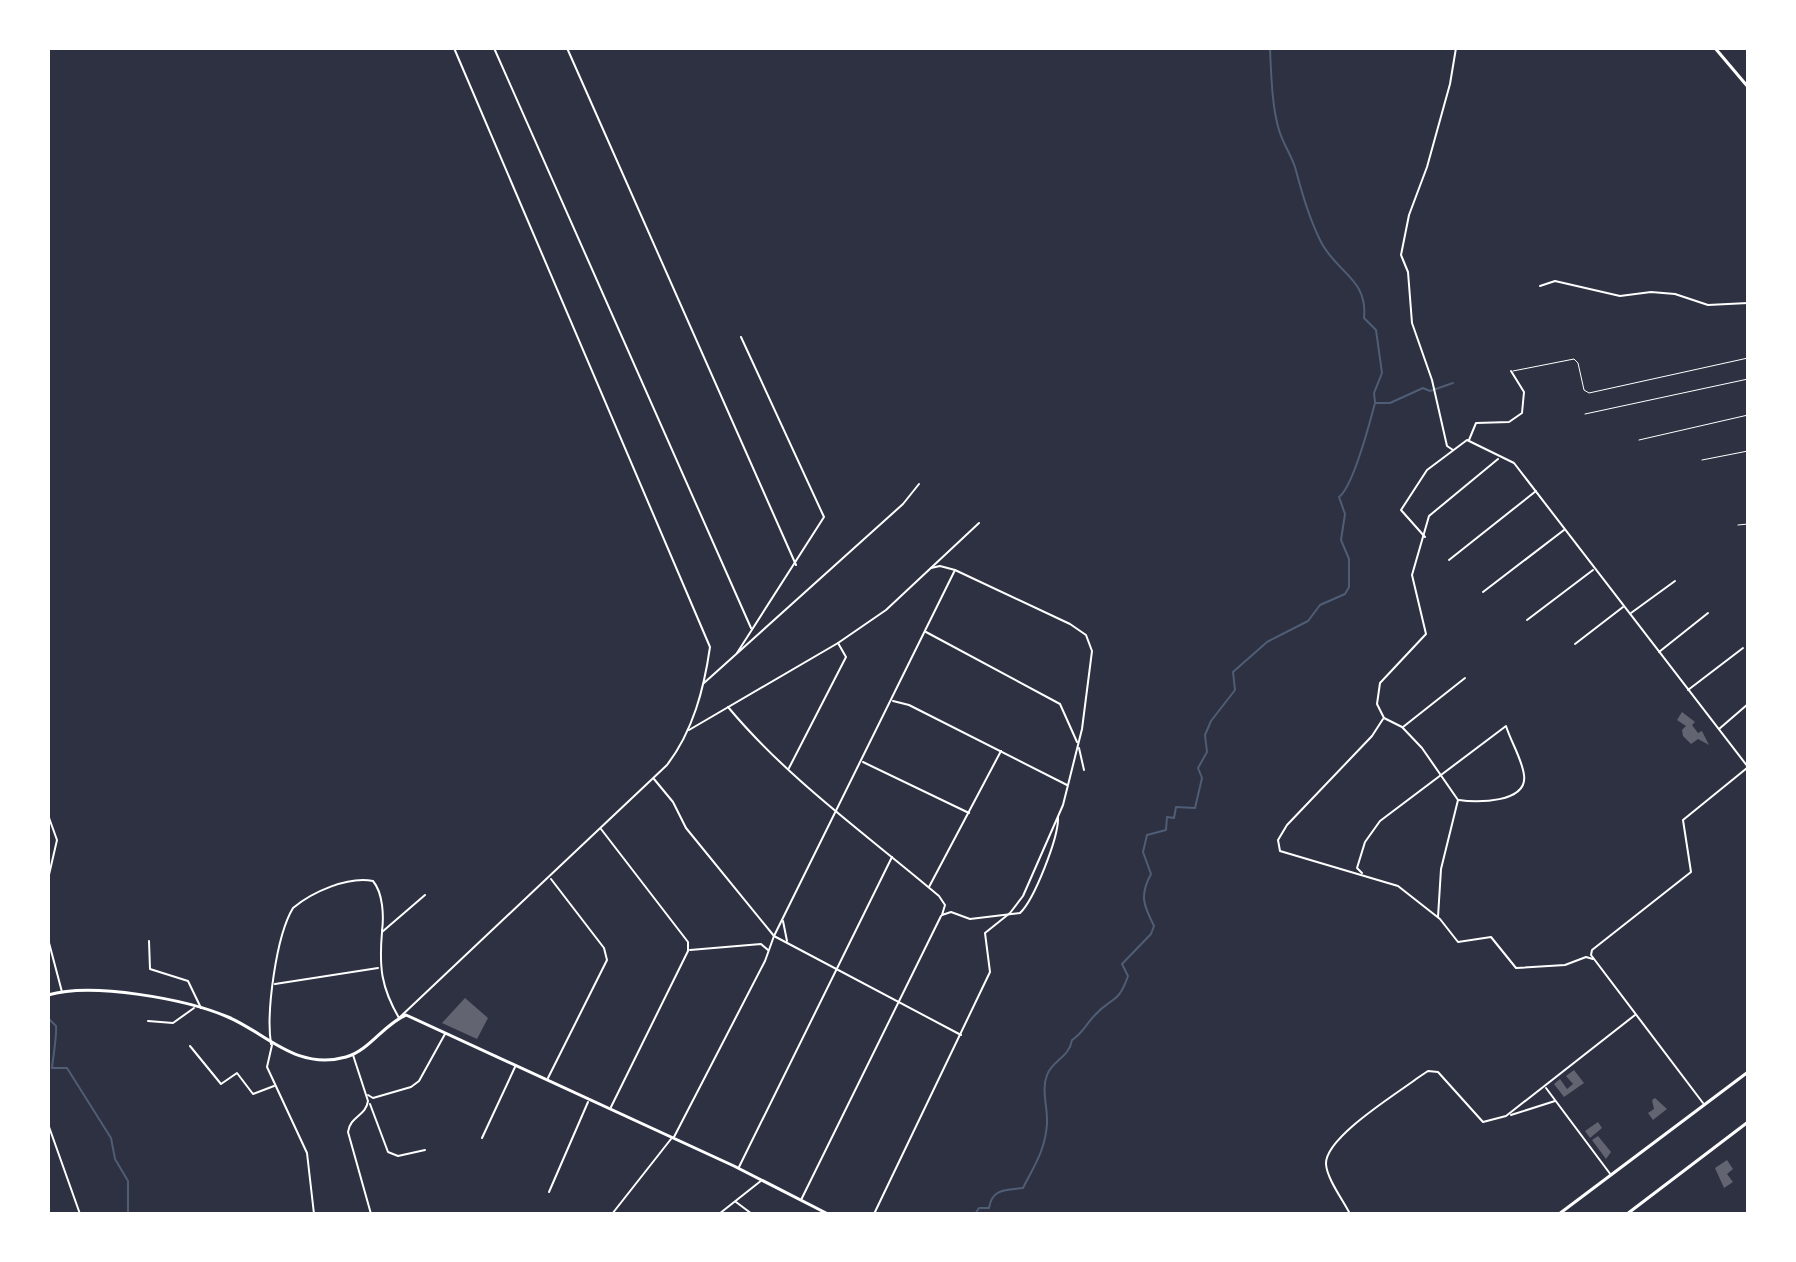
<svg xmlns="http://www.w3.org/2000/svg" width="1796" height="1262" font-family="'DejaVu Sans',sans-serif">
<rect width="100%" height="100%" fill="#2d3142"/>
<g fill="none" stroke-linecap="round" stroke-linejoin="round">
<g stroke="#4f5d75" stroke-width="2">
<path d="M1270 48C1271 72 1272 111 1280 133 1284 145 1291 155 1295 167 1302 193 1309 218 1321 242 1337 273 1368 279 1364 318L1376 330 1382 373 1374 393 1375 402"/>
<path d="M48 1018 56 1026C57 1034 53 1059 52 1068H67L111 1138 115 1159 128 1181V1214"/>
<path d="M975 1214 979 1208H989C992 1188 1007 1190 1023 1188 1034 1166 1045 1151 1047 1124 1048 1108 1041 1090 1047 1075 1052 1060 1069 1058 1072 1040 1083 1033 1086 1024 1095 1015 1112 996 1118 1005 1128 976L1122 964 1151 934 1154 926C1144 906 1139 896 1151 874L1143 852 1147 835 1166 830 1167 817 1174 818 1176 807 1195 808 1202 778 1198 768 1207 752 1205 735 1211 721 1235 690 1233 672 1267 642 1308 621 1320 605 1345 594 1349 587V559L1341 540 1345 514 1339 497C1353 487 1370 422 1375 403H1390L1423 388 1430 391 1453 383"/>
</g>
</g>
<g fill="#626471">
<path d="M1682 712 1695 722 1692 725 1698 733 1702 731 1709 745 1698 739 1691 744 1683 736 1682 730 1686 726 1677 720Z"/>
<path d="M465 998 488 1018 477 1039 442 1023Z"/>
<path d="M1574 1070 1584 1083 1564 1097 1554 1084 1560 1079 1567 1089 1573 1084 1566 1076Z"/>
<path d="M1655 1098 1667 1109 1653 1120 1648 1113 1654 1109 1652 1100Z"/>
<path d="M1598 1122 1602 1128 1590 1138 1585 1131Z"/>
<path d="M1598 1136 1611 1152 1606 1159 1592 1140Z"/>
<path d="M1727 1160 1733 1169 1727 1174 1733 1182 1724 1188 1715 1168Z"/>
</g>
<g fill="none" stroke-linecap="round" stroke-linejoin="round">
<g stroke="#fff" stroke-width="1">
<path d="M1513 371 1574 359 1578 363 1584 390 1589 393 1748 358"/>
<path d="M1585 414 1748 379"/>
<path d="M1639 440 1748 415"/>
<path d="M1702 460 1748 451"/>
<path d="M1738 525 1748 524"/>
</g>
<g stroke="#fff" stroke-width="2">
<path d="M494 48 751 628"/>
<path d="M567 48 796 565"/>
<path d="M1540 286 1555 281 1620 296 1651 292 1675 294 1708 305 1748 303"/>
<path d="M1469 440 1476 423 1509 422 1522 413 1524 392 1511 371"/>
<path d="M1453 450 1447 446 1432 380 1412 323 1408 272 1401 255 1409 215 1427 167 1450 84 1456 48"/>
<path d="M1425 537 1401 510 1427 470 1467 440 1514 463 1748 767"/>
<path d="M1449 560 1536 491"/>
<path d="M1483 592 1564 530"/>
<path d="M1631 613 1675 581"/>
<path d="M1527 620 1593 570"/>
<path d="M926 632 1060 704 1077 742"/>
<path d="M1575 644 1623 607"/>
<path d="M1659 652 1708 613"/>
<path d="M737 653 824 517 741 337"/>
<path d="M704 683 903 504 919 484"/>
<path d="M1688 690 1743 648"/>
<path d="M893 701 909 705 1067 785"/>
<path d="M728 707C788 779 867 835 939 896L945 905 942 915 951 912 970 919 1020 913C1034 900 1059 837 1058 817"/>
<path d="M1383 719 1372 736 1287 825 1278 840 1280 851 1398 886 1440 919 1458 942 1491 937 1516 968 1565 965 1586 957 1593 959"/>
<path d="M1403 727 1465 678"/>
<path d="M1719 729 1748 704"/>
<path d="M689 730 838 643 886 610 979 523"/>
<path d="M1079 748 1084 770"/>
<path d="M863 762 969 813"/>
<path d="M789 768 846 657 838 643"/>
<path d="M654 779 673 802 686 828 774 936 961 1035"/>
<path d="M48 815 57 840 48 879"/>
<path d="M601 829 688 942V951L611 1107"/>
<path d="M1362 873 1357 868 1365 842 1380 821 1506 726C1511 742 1522 759 1524 775 1528 803 1476 803 1459 800"/>
<path d="M929 887 1001 751"/>
<path d="M425 895 382 932C379 967 381 987 399 1018L667 765C693 731 704 689 710 647L454 48"/>
<path d="M1438 917 1441 869 1458 800 1422 748 1402 727 1384 718 1377 704 1380 683 1426 634 1412 575 1429 516 1498 459"/>
<path d="M783 921 787 941"/>
<path d="M48 939 62 992"/>
<path d="M149 941 150 969 188 981 201 1008"/>
<path d="M690 950 761 944 768 950"/>
<path d="M275 984 378 968"/>
<path d="M148 1021 173 1023 194 1008"/>
<path d="M271 1044C266 1013 276 936 293 908 312 892 348 876 373 881 383 893 384 916 382 931"/>
<path d="M272 1045 267 1067 307 1153 314 1214"/>
<path d="M190 1046 221 1084 237 1073 253 1094 274 1086"/>
<path d="M353 1055 368 1101C366 1116 350 1116 348 1132L371 1214"/>
<path d="M548 1078 607 960 604 948 551 879"/>
<path d="M1546 1088 1611 1175"/>
<path d="M368 1095 373 1098 411 1087 419 1081 445 1034"/>
<path d="M1703 1103 1591 955 1592 950 1691 872 1683 820 1747 768"/>
<path d="M370 1104 388 1152 398 1156 425 1150"/>
<path d="M1511 1115 1555 1101"/>
<path d="M48 1124 80 1214"/>
<path d="M674 1137 765 961 774 936 955 570"/>
<path d="M482 1138 515 1067"/>
<path d="M739 1167 892 857"/>
<path d="M549 1192 588 1102"/>
<path d="M801 1200 941 916"/>
<path d="M736 1202 752 1214"/>
<path d="M612 1214 671 1139"/>
<path d="M719 1214 762 1180"/>
<path d="M874 1214 990 972 985 933 1010 913 1023 896 1063 805 1082 729 1092 651 1086 635 1070 624 955 570 940 566 931 568"/>
<path d="M1350 1214C1343 1200 1327 1179 1326 1164 1325 1137 1398 1093 1419 1077L1428 1071 1438 1072 1483 1122 1506 1116 1635 1015"/>
</g>
<g stroke="#fff" stroke-width="3">
<path d="M1715 48 1748 87"/>
<path d="M48 995C92 982 186 999 228 1017 266 1033 296 1071 346 1057 370 1050 384 1024 406 1015L734 1166 828 1214"/>
<path d="M1559 1214 1748 1072"/>
</g>
<path stroke="#fff" stroke-width="3" d="M1627 1214 1748 1122"/>
</g>
<rect width="1796" height="1262" fill="none" stroke="#ffffff" stroke-width="100"/>
</svg>
